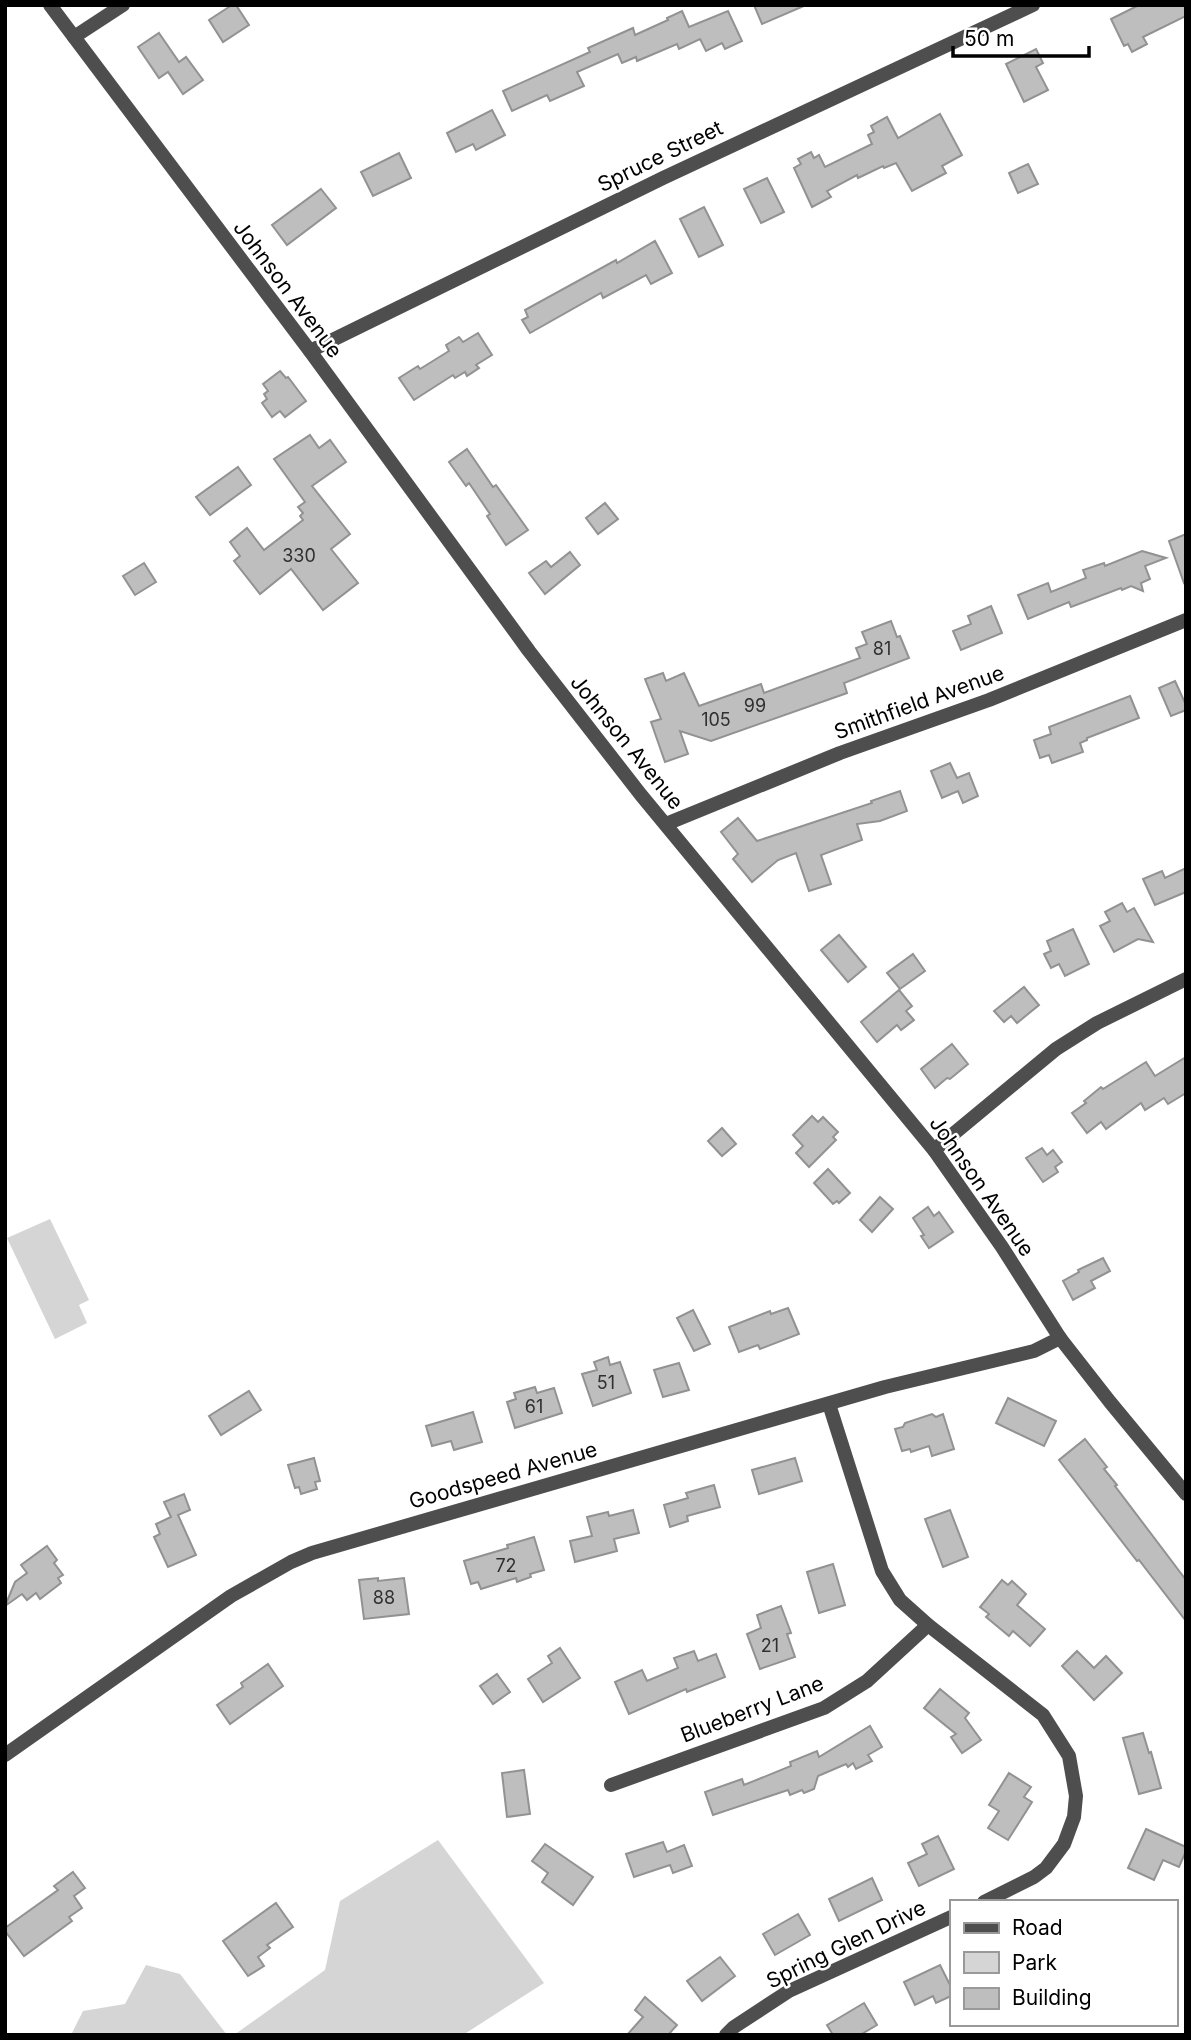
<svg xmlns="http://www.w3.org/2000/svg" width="1191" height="2040" font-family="Inter,sans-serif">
<rect width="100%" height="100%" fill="#fff"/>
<g fill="#d5d5d5">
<path d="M50 1219 89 1300 79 1305 87 1323 55 1339 7 1238Z"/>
<path d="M438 1840 544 1983 463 2035H234L325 1970 340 1901Z"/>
<path d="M146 1965 180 1974 227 2035H71L83 2011 125 2004Z"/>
</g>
<g fill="#bebebe" stroke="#929292" stroke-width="2">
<path d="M232 5H236L249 25 223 42 209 20Z"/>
<path d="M754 5H806L762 24Z"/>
<path d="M1139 5H1186V16L1143 37 1147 44 1132 52 1128 44 1124 46 1111 19Z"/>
<path d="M682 11 689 27 728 11 742 41 725 49 722 43 706 51 700 39 679 49 677 44 637 61 636 57 622 63 618 54 577 72 584 86 550 101 547 95 512 111 503 91 590 52 588 48 633 28 635 35 668 20 667 18Z"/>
<path d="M159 33 179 62 186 57 203 80 183 94 168 72 159 78 138 47Z"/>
<path d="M1036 49 1043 63 1036 67 1048 90 1024 102 1006 64Z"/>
<path d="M492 110 505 135 476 150 473 144 456 152 447 133Z"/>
<path d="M940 114 962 155 942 166 946 173 912 191 896 163 884 168 883 166 858 178 857 175 827 191 831 197 812 207 794 168 801 164 798 159 811 152 814 158 819 155 825 167 872 144 868 135 874 132 871 126 887 117 898 138Z"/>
<path d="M399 153 411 178 373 196 361 172Z"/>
<path d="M1028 164 1038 184 1018 193 1009 173Z"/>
<path d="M767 178 784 212 761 223 744 189Z"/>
<path d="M321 189 336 208 287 245 272 225Z"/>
<path d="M704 207 723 245 699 257 680 219Z"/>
<path d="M655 241 672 273 651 284 646 275 603 298 601 293 530 333 522 320 528 317 525 310 616 260 617 263Z"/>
<path d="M478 333 492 355 476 365 479 368 467 376 465 372 455 378 453 375 414 400 399 378 418 366 420 369 449 351 446 345 459 337 463 342Z"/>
<path d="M280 371 286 378 288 377 306 401 285 417 280 411 272 417 262 403 267 399 264 394 268 391 263 384Z"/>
<path d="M310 435 319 448 330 440 346 462 312 486 350 534 331 549 358 583 323 610 291 569 260 594 234 561 240 556 230 542 247 528 264 550 303 520 300 516 303 513 298 507 305 502 274 459Z"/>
<path d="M467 449 493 487 496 485 528 530 506 545 487 516 490 514 469 483 466 486 449 462Z"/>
<path d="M238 467 251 485 210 515 196 497Z"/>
<path d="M605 503 618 519 598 534 586 518Z"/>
<path d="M1186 534V582L1184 583 1169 541Z"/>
<path d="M1142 551 1166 558 1145 566 1150 579 1141 583 1143 591 1131 586 1122 590 1121 588 1071 607 1069 602 1028 619 1018 595 1048 583 1051 592 1086 578 1083 570 1104 563 1105 566Z"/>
<path d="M570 552 580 565 545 594 529 573 546 561 551 567Z"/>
<path d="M144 563 156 582 135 595 123 576Z"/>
<path d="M991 606 1002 633 961 650 953 631 971 624 968 616Z"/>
<path d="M891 621 897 637 900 636 909 658 844 683 847 693 711 741 680 731 688 754 665 762 651 722 661 719 645 679 663 673 666 681 684 673 699 706 761 684 764 693 860 658 856 648 867 644 862 632Z"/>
<path d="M1175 681 1186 705V710L1171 716 1159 688Z"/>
<path d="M1130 696 1139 718 1087 738V740L1080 743 1083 752 1052 763 1049 755 1040 758 1034 740 1051 734 1049 727Z"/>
<path d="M950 763 957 778 969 773 978 796 963 803 958 791 942 798 931 771Z"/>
<path d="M900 791 907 811 880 821 857 824 862 840 821 855 831 884 809 891 796 853 778 860 752 882 733 859 738 854 721 832 738 818 757 841 872 803 871 801Z"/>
<path d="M1186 868V892L1155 905 1143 879 1162 871 1165 878Z"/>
<path d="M1122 903 1127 912 1134 908 1153 942 1138 939 1114 952 1100 926 1110 921 1105 912Z"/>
<path d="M1073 929 1089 964 1065 976 1059 964 1051 968 1044 954 1051 951 1047 941Z"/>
<path d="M839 935 866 967 848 982 821 950Z"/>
<path d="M913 954 925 971 900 989 887 973Z"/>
<path d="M1024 987 1039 1005 1017 1023 1011 1016 1004 1022 994 1011Z"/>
<path d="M899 990 912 1006 906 1011 914 1020 901 1030 897 1025 877 1042 861 1022Z"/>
<path d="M952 1044 968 1064 950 1079 947 1078 935 1088 921 1069Z"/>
<path d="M1186 1057V1093L1168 1104 1164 1098 1145 1110 1141 1103 1106 1129 1101 1122 1087 1133 1072 1113 1086 1103 1084 1101 1101 1087 1103 1089 1146 1062 1155 1076Z"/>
<path d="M812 1116 818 1122 823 1117 838 1132 833 1137 836 1140 809 1167 796 1153 803 1146 793 1135Z"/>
<path d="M722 1128 736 1144 722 1156 708 1141Z"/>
<path d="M1042 1148 1047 1155 1053 1150 1062 1162 1055 1167 1058 1172 1043 1182 1026 1158Z"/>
<path d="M828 1169 850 1193 839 1203 837 1201 833 1204 814 1183Z"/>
<path d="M880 1197 893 1209 872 1232 860 1220Z"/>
<path d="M928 1207 934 1216 939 1212 953 1232 929 1248 921 1236 924 1235 913 1218Z"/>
<path d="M1103 1258 1110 1271 1091 1281 1095 1288 1073 1300 1063 1281 1079 1272 1078 1270Z"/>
<path d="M788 1308 799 1334 760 1349 758 1345 739 1352 729 1327 770 1311 771 1314Z"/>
<path d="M693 1310 710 1344 694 1351 677 1318Z"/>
<path d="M608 1357 610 1365 620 1362 631 1393 593 1406 582 1374 597 1370 594 1362Z"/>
<path d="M679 1363 689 1390 663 1397 654 1370Z"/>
<path d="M535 1387 537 1393 554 1388 562 1413 515 1428 507 1402 516 1399 514 1393Z"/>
<path d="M249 1391 261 1410 221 1435 209 1416Z"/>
<path d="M1008 1398 1056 1421 1044 1446 996 1423Z"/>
<path d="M473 1412 482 1442 454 1450 451 1441 432 1446 426 1426Z"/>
<path d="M932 1414 936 1417 943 1414 954 1449 932 1456 929 1446 911 1452 910 1449 902 1451 895 1429 903 1427 905 1423Z"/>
<path d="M1085 1439 1107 1467 1104 1469 1117 1485 1115 1486 1186 1580V1621L1139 1560 1137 1561 1059 1460Z"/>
<path d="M314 1458 320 1481 315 1482 317 1489 301 1494 299 1487 295 1488 288 1465Z"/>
<path d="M795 1458 802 1481 759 1494 752 1470Z"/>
<path d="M714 1485 720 1507 687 1516 688 1521 670 1527 664 1505 688 1498 686 1493Z"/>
<path d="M184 1494 190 1510 178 1515 196 1555 168 1567 154 1537 160 1534 156 1524 171 1517 164 1502Z"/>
<path d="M633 1510 639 1533 614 1539 617 1551 575 1562 570 1541 592 1536 587 1517 608 1512 609 1516Z"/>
<path d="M950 1510 968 1557 943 1567 925 1519Z"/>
<path d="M534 1537 544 1570 530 1574 531 1577 517 1582 516 1578 481 1589 478 1582 471 1584 464 1561 508 1548 507 1545Z"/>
<path d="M47 1546 57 1560 54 1563 63 1575 58 1578 61 1583 40 1599 36 1593 27 1600 22 1594 5 1606 15 1582 27 1573 21 1565Z"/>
<path d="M833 1564 845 1605 819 1613 807 1572Z"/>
<path d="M378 1578V1581L404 1578 409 1614 364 1619 359 1580Z"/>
<path d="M1002 1580 1008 1585 1012 1581 1026 1594 1017 1605 1045 1629 1030 1646 1013 1631 1009 1636 986 1617 989 1614 980 1607Z"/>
<path d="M781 1606 791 1633 787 1634 795 1657 760 1669 747 1634 761 1628 757 1615Z"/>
<path d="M560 1648 580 1678 543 1702 528 1679 552 1663 548 1656Z"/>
<path d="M694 1651 698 1661 716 1654 725 1677 687 1692 686 1689 629 1714 615 1682 642 1670 647 1681 678 1668 674 1658Z"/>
<path d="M1077 1651 1094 1668 1106 1656 1122 1673 1094 1700 1062 1666Z"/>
<path d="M268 1664 283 1686 230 1724 217 1705 243 1687 241 1683Z"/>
<path d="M497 1674 510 1692 493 1704 480 1686Z"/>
<path d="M940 1689 969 1713 965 1718 981 1740 962 1753 951 1737 956 1734 924 1708Z"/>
<path d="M870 1726 882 1747 868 1755 872 1761 856 1769 853 1763 848 1767 846 1764 818 1776 814 1789 804 1793 802 1790 790 1795 788 1790 713 1815 705 1792 742 1779 744 1785 791 1766 790 1762 817 1751 819 1757Z"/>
<path d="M1143 1733 1149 1753 1151 1752 1161 1788 1139 1794 1123 1738Z"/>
<path d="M524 1770 530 1814 507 1817 502 1773Z"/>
<path d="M1009 1773 1031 1787 1024 1797 1032 1802 1008 1840 988 1828 999 1811 989 1805Z"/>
<path d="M1146 1829 1186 1847V1851L1179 1867 1163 1860 1154 1880 1128 1868Z"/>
<path d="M938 1836 954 1869 919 1886 908 1863 927 1854 922 1844Z"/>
<path d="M663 1842 667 1852 684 1845 692 1866 673 1873 670 1865 634 1877 626 1854Z"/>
<path d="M545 1844 593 1877 573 1905 542 1882 548 1873 532 1861Z"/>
<path d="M73 1872 85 1888 74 1896 82 1908 69 1917 72 1921 24 1956 5 1931V1928L58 1890 54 1886Z"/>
<path d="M872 1878 882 1900 839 1921 829 1899Z"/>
<path d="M276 1903 293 1927 267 1945 270 1948 258 1957 264 1966 248 1976 223 1941Z"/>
<path d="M798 1914 810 1935 775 1955 763 1934Z"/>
<path d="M720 1957 735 1976 702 2001 687 1981Z"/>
<path d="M940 1965 951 1987V1996L936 2003 933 1996 915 2005 904 1982Z"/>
<path d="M645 1997 677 2025 668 2035H627L643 2017 635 2010Z"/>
<path d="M864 2003 877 2025 860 2035H833L827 2025Z"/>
</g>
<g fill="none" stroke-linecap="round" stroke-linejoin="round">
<g stroke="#4e4e4e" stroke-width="14">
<path d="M74 37 123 5"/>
<path d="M310 351 663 178 1033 5"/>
<path d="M666 824 840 753 989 700 1186 620"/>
<path d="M934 1150 1056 1049 1097 1023 1186 979"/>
<path d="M829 1404 882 1571 900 1600 928 1625 1043 1715 1069 1756 1076 1796 1074 1817 1064 1844 1046 1868 1034 1877 984 1902"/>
<path d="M5 1755 231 1596 291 1562 312 1553 885 1387 1034 1351 1060 1338"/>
<path d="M611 1785 824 1708 867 1681 928 1625"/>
<path d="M726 2035 734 2027 789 1991 951 1917"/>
</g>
<path stroke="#4e4e4e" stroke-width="14" d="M50 5 310 351 529 651 641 795 934 1150 1002 1247 1060 1338 1110 1402 1186 1494"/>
</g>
<g text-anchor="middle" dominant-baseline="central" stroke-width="5" stroke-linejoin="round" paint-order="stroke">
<g font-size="18" fill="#303030">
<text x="299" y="555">330</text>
<text x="882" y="648">81</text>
<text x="755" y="705">99</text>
<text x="716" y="719">105</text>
<text x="606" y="1382">51</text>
<text x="534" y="1406">61</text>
<text x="506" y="1565">72</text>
<text x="384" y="1597">88</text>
<text x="770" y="1645">21</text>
</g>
<g font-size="21" fill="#000" stroke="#fff">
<text transform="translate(660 156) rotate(-26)">Spruce Street</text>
<text transform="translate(288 289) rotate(53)">Johnson Avenue</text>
<text transform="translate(919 702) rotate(-20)">Smithfield Avenue</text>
<text transform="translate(627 742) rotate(51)">Johnson Avenue</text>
<text transform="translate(982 1186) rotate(55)">Johnson Avenue</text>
<text transform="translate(503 1475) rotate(-16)">Goodspeed Avenue</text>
<text transform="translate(752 1709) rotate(-21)">Blueberry Lane</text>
<text transform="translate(846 1944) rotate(-26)">Spring Glen Drive</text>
</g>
</g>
<rect width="1191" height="2040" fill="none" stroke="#000000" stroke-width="14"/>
<rect x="950" y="1900" width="228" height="126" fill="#ffffff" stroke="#999999" stroke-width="2"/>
<rect x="964" y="1923" width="35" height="10" fill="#4e4e4e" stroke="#999999" stroke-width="2"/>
<text x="1012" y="1935" font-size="21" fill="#000000">Road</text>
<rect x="964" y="1952" width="35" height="21" fill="#d5d5d5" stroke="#999999" stroke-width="2"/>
<text x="1012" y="1970" font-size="21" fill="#000000">Park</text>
<rect x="964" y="1988" width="35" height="21" fill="#bebebe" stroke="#999999" stroke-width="2"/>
<text x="1012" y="2005" font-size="21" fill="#000000">Building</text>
<path d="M953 46v10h136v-10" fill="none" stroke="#000000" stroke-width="3.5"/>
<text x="964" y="46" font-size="21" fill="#000000" stroke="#ffffff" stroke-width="5" paint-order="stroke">50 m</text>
</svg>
